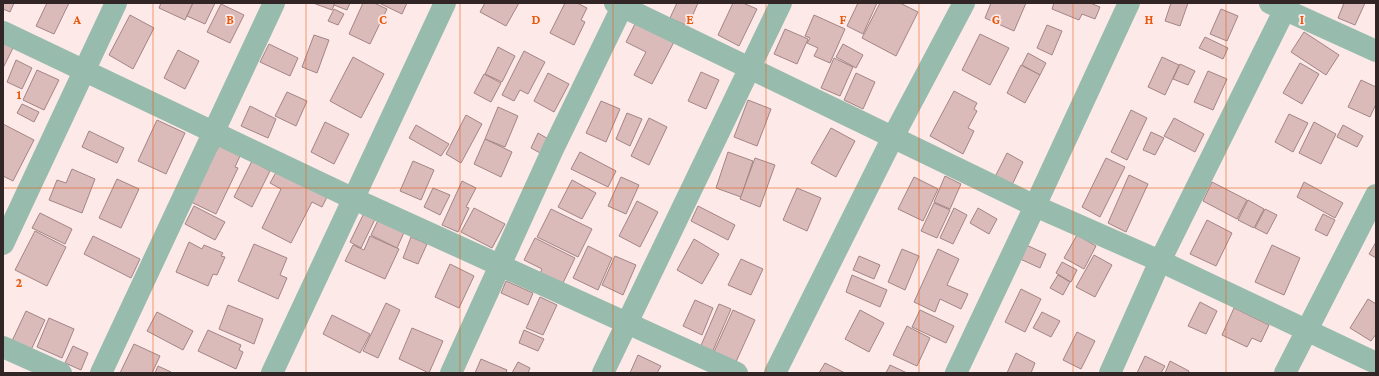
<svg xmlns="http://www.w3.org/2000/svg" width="1379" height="376" font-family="'Crimson Pro',serif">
<rect width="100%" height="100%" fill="#fde9e8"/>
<g fill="#dbbaba" stroke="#a38585">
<path d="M3 3H14L10 12 3 9Z"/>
<path d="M47 3H69L54 34 36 26Z"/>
<path d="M161 3H193L185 20 159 8Z"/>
<path d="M193 3H215L205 24 187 16Z"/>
<path d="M313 3H335L332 10Z"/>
<path d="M335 3H350L347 10 334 5Z"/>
<path d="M363 3H374L387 9 370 44 349 34Z"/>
<path d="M379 3H407L402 14Z"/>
<path d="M485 3H519L506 26 480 12Z"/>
<path d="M565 3H577L587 8 581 20 585 22 574 45 550 33Z"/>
<path d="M677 3H698L688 26 670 18Z"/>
<path d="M733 3H743L757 9 739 46 718 35Z"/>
<path d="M858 3H877L863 34 847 26Z"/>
<path d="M880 3H900L918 12 896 56 862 38Z"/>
<path d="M991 3H1026L1014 31 985 18Z"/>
<path d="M1054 3H1090L1100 7 1095 19 1082 14 1079 20 1052 9Z"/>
<path d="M1171 3H1188L1180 26 1165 21Z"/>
<path d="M1344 3H1365L1355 25 1338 18Z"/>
<path d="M221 4 244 15 230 43 207 32Z"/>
<path d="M334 9 344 14 338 25 328 21Z"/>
<path d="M1221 9 1238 16 1227 41 1210 34Z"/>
<path d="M130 15 154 28 133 69 109 55Z"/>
<path d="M814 15 845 29 830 63 814 56 818 48 807 43 810 38 805 36Z"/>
<path d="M637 20 675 40 652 84 634 75 646 52 626 42Z"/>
<path d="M1047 25 1062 31 1052 55 1037 48Z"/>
<path d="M785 29 808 39 797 64 774 54Z"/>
<path d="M1304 32 1339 55 1326 75 1291 52Z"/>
<path d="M980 34 1009 48 990 85 962 70Z"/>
<path d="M314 35 329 40 317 73 302 67Z"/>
<path d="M1205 37 1228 48 1223 59 1199 48Z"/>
<path d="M3 41 14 46 3 68Z"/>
<path d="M269 44 298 58 290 76 260 62Z"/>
<path d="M843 44 863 55 856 68 836 57Z"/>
<path d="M498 47 515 56 502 82 485 74Z"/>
<path d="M178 50 199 61 185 89 164 78Z"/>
<path d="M524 51 545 62 528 94 520 90 514 101 502 95Z"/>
<path d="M1028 53 1046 63 1040 75 1022 65Z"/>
<path d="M353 57 384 74 361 118 330 101Z"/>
<path d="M1162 57 1179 65 1165 95 1148 87Z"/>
<path d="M834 58 853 67 840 96 821 88Z"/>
<path d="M16 60 32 68 22 89 7 82Z"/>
<path d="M1300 63 1319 74 1302 104 1283 93Z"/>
<path d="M1180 64 1195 71 1188 85 1173 79Z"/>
<path d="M1021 65 1040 75 1025 103 1007 93Z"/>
<path d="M37 70 59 80 44 110 23 100Z"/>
<path d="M1208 71 1227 79 1213 110 1194 102Z"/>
<path d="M701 72 719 80 706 109 688 101Z"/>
<path d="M548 73 569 84 554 112 534 101Z"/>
<path d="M856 73 875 82 863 109 844 100Z"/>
<path d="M484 74 501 83 491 102 474 93Z"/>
<path d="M1361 80 1376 87V104L1370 117 1348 107Z"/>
<path d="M954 91 977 103 974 109 977 111 968 128 974 131 963 154 930 136Z"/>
<path d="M287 92 307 101 296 126 275 116Z"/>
<path d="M748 100 771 109 757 146 734 137Z"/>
<path d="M601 101 620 109 606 142 586 133Z"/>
<path d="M22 104 39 112 34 122 17 113Z"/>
<path d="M250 106 276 119 268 138 241 126Z"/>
<path d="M498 107 518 116 505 147 485 139Z"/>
<path d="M1131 110 1147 118 1127 160 1111 152Z"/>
<path d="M627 113 642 119 630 146 616 139Z"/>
<path d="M1289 114 1308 123 1293 152 1275 142Z"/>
<path d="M466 115 482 124 461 163 446 154Z"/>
<path d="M649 118 667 127 649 165 631 156Z"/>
<path d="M1174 118 1204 134 1195 152 1164 136Z"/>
<path d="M157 120 185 133 166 174 138 161Z"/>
<path d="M325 122 349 134 334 164 311 152Z"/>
<path d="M1314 122 1336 134 1321 164 1299 153Z"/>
<path d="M3 124 34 140 13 181 3 176Z"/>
<path d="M416 125 449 144 441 156 409 138Z"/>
<path d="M1343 125 1363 136 1357 147 1337 137Z"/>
<path d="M831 128 855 141 836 177 811 163Z"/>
<path d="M89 131 124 148 117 163 82 147Z"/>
<path d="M1151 132 1164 138 1155 155 1143 150Z"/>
<path d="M538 133 550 140 542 154 531 148Z"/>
<path d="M485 139 512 152 501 177 474 164Z"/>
<path d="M219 146 240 156 235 167 238 168 216 214 189 201Z"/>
<path d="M580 152 616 171 608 187 571 169Z"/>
<path d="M728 152 753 161 741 197 716 188Z"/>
<path d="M1007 153 1023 162 1012 185 995 177Z"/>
<path d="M755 158 775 165 760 207 740 199Z"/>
<path d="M1106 158 1125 167 1100 217 1082 207Z"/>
<path d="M252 161 270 171 252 207 234 197Z"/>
<path d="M413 161 434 170 421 200 400 191Z"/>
<path d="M279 167 329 193 322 207 312 202 291 243 262 228 281 189 270 183Z"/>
<path d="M72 169 95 179 82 213 49 200 57 180 66 183Z"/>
<path d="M1129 175 1148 184 1126 232 1108 223Z"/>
<path d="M945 176 961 184 950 209 934 202Z"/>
<path d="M621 177 639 185 626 214 608 206Z"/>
<path d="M914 177 938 189 923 221 898 209Z"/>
<path d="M117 179 139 189 121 228 99 218Z"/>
<path d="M572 180 596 193 582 219 558 207Z"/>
<path d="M462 181 476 188 466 207 469 208 458 232 442 225Z"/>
<path d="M1212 182 1247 200 1237 219 1203 201Z"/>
<path d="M1304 182 1343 203 1335 218 1297 197Z"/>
<path d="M433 188 450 195 440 215 424 207Z"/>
<path d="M797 188 821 198 807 231 783 220Z"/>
<path d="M1248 200 1264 209 1254 228 1238 220Z"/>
<path d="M637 201 658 212 640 247 619 236Z"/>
<path d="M934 203 950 210 937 238 921 231Z"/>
<path d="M194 206 225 222 215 240 185 224Z"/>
<path d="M698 206 735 225 728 240 691 221Z"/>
<path d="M474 208 505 224 492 248 461 232Z"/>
<path d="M954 208 967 215 953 244 940 238Z"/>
<path d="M978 208 997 219 989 234 970 223Z"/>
<path d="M366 209 377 215 361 248 350 242Z"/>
<path d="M551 209 592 229 578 257 537 237Z"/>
<path d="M1265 209 1277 215 1267 234 1255 228Z"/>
<path d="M40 213 72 229 65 244 32 228Z"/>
<path d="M1323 214 1335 220 1327 236 1315 230Z"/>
<path d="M380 216 406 228 397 248 371 235Z"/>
<path d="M1207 220 1232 233 1216 266 1190 254Z"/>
<path d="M35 231 66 247 47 286 15 270Z"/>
<path d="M1077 235 1096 246 1084 269 1064 258Z"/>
<path d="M93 236 140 259 131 278 84 254Z"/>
<path d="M370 236 399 249 385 279 345 261 353 245 364 250Z"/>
<path d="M411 237 427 244 418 264 403 258Z"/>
<path d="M535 238 575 258 561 287 539 276 542 269 524 260Z"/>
<path d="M694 239 719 254 702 284 677 270Z"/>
<path d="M189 242 202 249 204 245 223 253 221 256 225 257 217 275 213 274 208 286 176 272Z"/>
<path d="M1376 242V258L1369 254Z"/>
<path d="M254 244 287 258 280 275 287 278 278 299 238 281Z"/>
<path d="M1024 244 1046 254 1040 268 1018 258Z"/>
<path d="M1272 245 1300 258 1284 295 1255 282Z"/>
<path d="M588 246 612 258 598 290 573 278Z"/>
<path d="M902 249 919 256 905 290 888 282Z"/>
<path d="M938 249 959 259 947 285 968 294 961 309 940 299 935 312 914 302Z"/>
<path d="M1094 255 1112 265 1095 297 1076 287Z"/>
<path d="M615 256 636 265 623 295 602 285Z"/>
<path d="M859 256 880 265 874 279 853 270Z"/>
<path d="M741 259 763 269 751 295 728 285Z"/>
<path d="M1062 262 1077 270 1071 282 1056 273Z"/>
<path d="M450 264 474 276 459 308 435 297Z"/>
<path d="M852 275 887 290 880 307 846 292Z"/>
<path d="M1058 275 1070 282 1063 295 1050 288Z"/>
<path d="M506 281 533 293 528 305 501 293Z"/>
<path d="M1021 289 1041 299 1025 332 1005 322Z"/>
<path d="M540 297 557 305 543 335 526 328Z"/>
<path d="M1368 299 1376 304V334L1371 341 1350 328Z"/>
<path d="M695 300 713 308 702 335 683 326Z"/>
<path d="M1200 302 1217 311 1206 334 1188 326Z"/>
<path d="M386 303 400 310 378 358 363 351Z"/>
<path d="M719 304 731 309 711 355 699 350Z"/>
<path d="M228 305 263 319 254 344 219 329Z"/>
<path d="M1234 308 1269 325 1261 342 1252 338 1247 347 1222 335Z"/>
<path d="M733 310 755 320 735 364 713 354Z"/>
<path d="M860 310 884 323 869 352 845 339Z"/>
<path d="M920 310 954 326 946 343 912 327Z"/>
<path d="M26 311 45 320 31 350 12 341Z"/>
<path d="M157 312 193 331 183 350 147 331Z"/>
<path d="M1042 312 1060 321 1051 337 1033 328Z"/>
<path d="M332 315 370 334 360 353 323 334Z"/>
<path d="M49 318 74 329 62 358 37 347Z"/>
<path d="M907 326 930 338 917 366 893 355Z"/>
<path d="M412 328 443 341 429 373 399 359Z"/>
<path d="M208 330 241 345 239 350 243 352 236 369 198 351Z"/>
<path d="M524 330 544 339 538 351 519 343Z"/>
<path d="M1077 332 1095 341 1081 369 1063 360Z"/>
<path d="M134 344 160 356 152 373H120Z"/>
<path d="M73 346 88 353 81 370 65 363Z"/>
<path d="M1016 353 1035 363 1031 373H1007Z"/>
<path d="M638 355 661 366 657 373H630Z"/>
<path d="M1145 356 1165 366 1161 373H1137Z"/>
<path d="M481 359 507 370 506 373H475Z"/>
<path d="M1170 361 1189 371 1188 373H1165Z"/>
<path d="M518 362 530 368 528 373H512Z"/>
<path d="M825 363 845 373H819Z"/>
<path d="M890 365 907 373H886Z"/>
<path d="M158 366 171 372V373H155Z"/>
</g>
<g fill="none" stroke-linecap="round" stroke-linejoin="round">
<g stroke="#97bcad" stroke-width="22">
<path d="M615 3 1035 206 1160 261 1376 363"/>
<path d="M1270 3 1376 51"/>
<path d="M3 32 354 199 737 373"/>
<path d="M3 244 116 3"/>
<path d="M3 347 61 373"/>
<path d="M101 373 274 3"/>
<path d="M272 373 445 3"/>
<path d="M451 373 553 149 624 3"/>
<path d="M603 373 781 3"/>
<path d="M775 373 893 137 964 3"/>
<path d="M956 373 1035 206 1129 3"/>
<path d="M1110 373 1160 261 1288 3"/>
<path d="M1285 373 1376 195"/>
</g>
</g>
<path fill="none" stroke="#e8590c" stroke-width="1" stroke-opacity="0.55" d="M153 3V373M306 3V373M460 3V373M613 3V373M766 3V373M919 3V373M1073 3V373M1226 3V373M3 188H1376"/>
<g font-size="13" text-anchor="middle" font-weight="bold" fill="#e8590c" stroke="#fde9e8" stroke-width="3.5" stroke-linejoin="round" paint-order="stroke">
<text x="77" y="24">A</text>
<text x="230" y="24">B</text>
<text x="383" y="24">C</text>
<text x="536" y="24">D</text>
<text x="690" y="24">E</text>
<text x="843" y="24">F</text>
<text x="996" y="24">G</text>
<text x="1149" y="24">H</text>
<text x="1302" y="24">I</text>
<text x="19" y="99">1</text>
<text x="19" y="287">2</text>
</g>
<rect width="1379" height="376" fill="none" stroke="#312525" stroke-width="8"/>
</svg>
